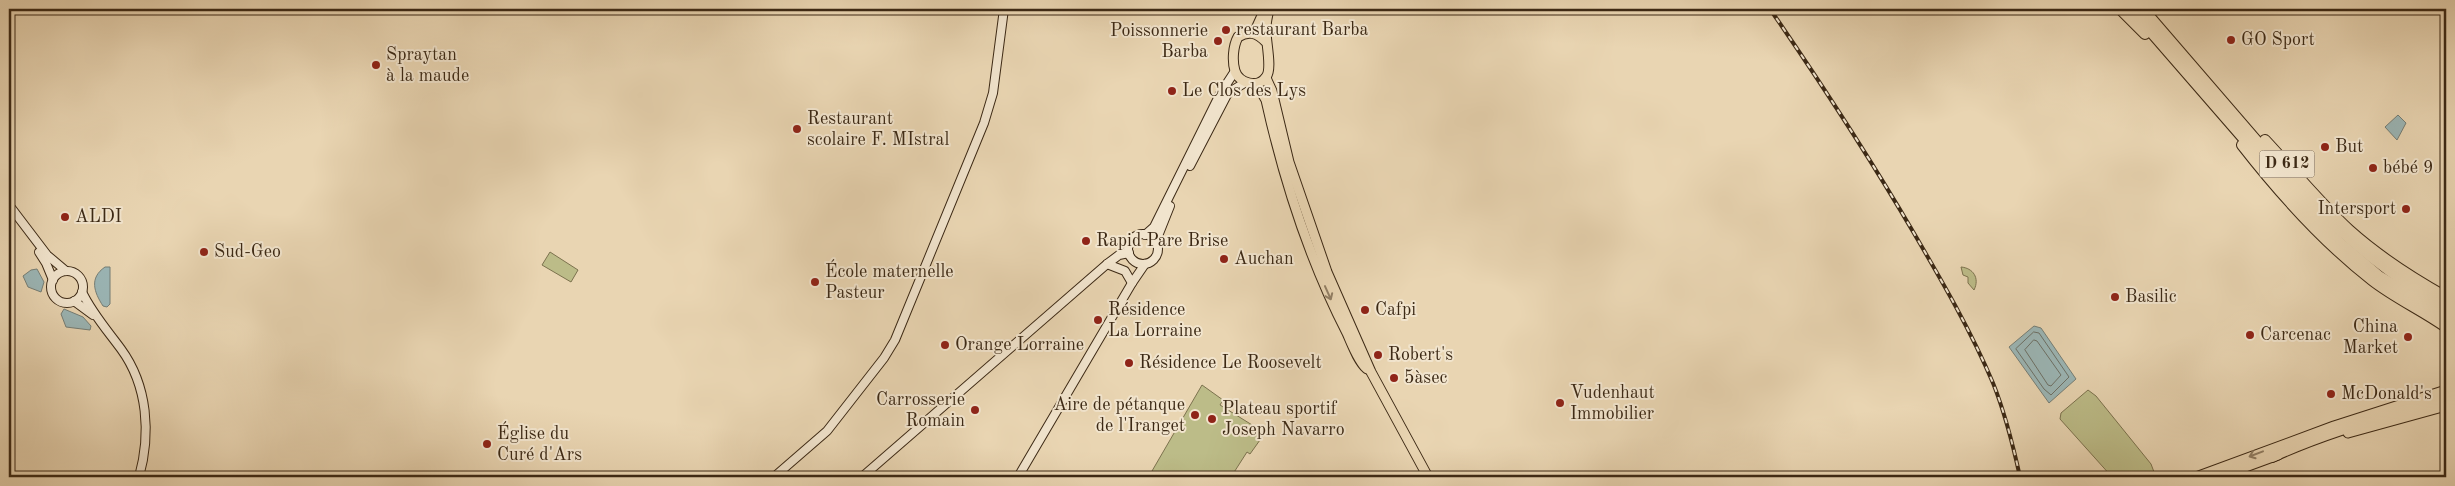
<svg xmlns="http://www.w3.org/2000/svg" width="2455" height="486" font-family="'Old Standard TT',serif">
<rect width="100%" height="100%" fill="#e9d5b2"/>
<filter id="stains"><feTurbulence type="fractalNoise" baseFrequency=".004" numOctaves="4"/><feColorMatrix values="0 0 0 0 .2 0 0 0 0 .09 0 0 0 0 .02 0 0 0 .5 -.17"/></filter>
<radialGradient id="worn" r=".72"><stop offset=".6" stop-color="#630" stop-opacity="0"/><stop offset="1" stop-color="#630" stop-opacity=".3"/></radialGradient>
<g fill="#bcbc88" stroke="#7c724e">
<path d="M550 252 578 270 571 282 542 265Z"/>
<path d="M1961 267C1973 268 1980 278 1974 290L1968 283V277L1963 275Z"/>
<path d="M1202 385 1223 400 1220 405 1265 433 1250 454 1247 452 1231 477H1163L1152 471Z"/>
<path d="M2088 390 2096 396 2151 464 2154 472 2152 477H2112L2060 419 2061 413Z"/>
</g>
<g fill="#9bb6b6" stroke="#757e76">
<path d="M2398 115 2406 123 2397 140 2385 127Z"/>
<path d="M105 267H110V304L107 307 103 306C94 292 89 278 105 267Z"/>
<path d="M37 269 44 282 41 292 28 287 23 276 31 270Z"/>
<path d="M64 309 83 317 91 326 90 330 66 327 61 314Z"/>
<path d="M2034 326 2041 328 2076 379 2049 403 2009 347Z"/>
</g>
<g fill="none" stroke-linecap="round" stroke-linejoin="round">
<g stroke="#6c7066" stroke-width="1">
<path d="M2034 332 2039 333 2069 377 2051 395 2044 389 2016 349Z"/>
<path d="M2034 340 2037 341 2061 375 2051 386 2048 385 2025 350Z"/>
</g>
<g stroke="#3c2915" stroke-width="10">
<g id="secondary">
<path d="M1190 166 1228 93 1246 82"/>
<path d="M9 205 47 255 66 271"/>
<circle cx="1143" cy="249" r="15"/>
<path d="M1145 235 1154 227 1220 94 1235 71"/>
<path d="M1156 241 1170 206"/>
<path d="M39 252 46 263 53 280"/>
<path d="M1107 264 1125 271 1132 283"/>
<circle cx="67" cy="287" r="16"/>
<path d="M82 292C92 313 107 330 121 349 148 386 151 434 139 477"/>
<path d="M74 301 93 315"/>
<path d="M774 477 827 431 884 358 895 340 984 123 993 93 1004 9"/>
<path d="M862 477 1107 264 1119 255 1129 253"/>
<path d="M1018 477 1132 283 1145 264"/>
</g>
</g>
<g stroke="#3c2915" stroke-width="11">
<g id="primary">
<path d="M1254 33 1264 11"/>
<path d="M1266 42C1257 33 1249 30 1238 37 1233 46 1232 61 1235 71 1239 83 1258 89 1266 77 1273 69 1265 39 1266 28 1266 21 1268 15 1269 9"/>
<path d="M1266 78 1272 91 1289 162 1327 272 1371 372 1428 477"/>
<path d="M1253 84 1262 93 1266 100C1284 181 1309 259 1347 333 1352 344 1358 361 1367 369"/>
<path d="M2348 433 2446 406"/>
<path d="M2196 477 2334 426 2446 390"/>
<path d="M2218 477 2278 455"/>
</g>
</g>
<g stroke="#3c2915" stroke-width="12">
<g id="highway">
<path d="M2120 9 2145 34"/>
<path d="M2131 9 2303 207 2339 242 2379 276 2446 316"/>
<path d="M2143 9 2305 197C2349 241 2392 277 2446 307"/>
<path d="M2265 140C2293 170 2319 202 2349 230 2378 256 2412 278 2446 297"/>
<path d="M2242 145C2281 195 2322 241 2372 280 2395 298 2422 310 2446 327"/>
<path d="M2272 457C2328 431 2387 416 2446 398"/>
</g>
</g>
<use href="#secondary" stroke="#f1e4cd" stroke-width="8"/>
<use href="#primary" stroke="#e9d5b2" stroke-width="9"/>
<use href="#highway" stroke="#e9d5b2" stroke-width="10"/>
<g stroke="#3c2915" stroke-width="4">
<path id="rail" d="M1770 9C1821 83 1870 158 1915 235 1943 283 1971 331 1993 383 2005 413 2013 445 2020 477"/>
</g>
<use href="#rail" stroke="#f1e4cd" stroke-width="2" stroke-dasharray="5.5" stroke-linecap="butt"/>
</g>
<defs><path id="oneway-shaft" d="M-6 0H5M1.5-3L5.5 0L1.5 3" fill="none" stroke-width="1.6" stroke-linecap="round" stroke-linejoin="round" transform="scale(1.25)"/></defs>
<g stroke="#927f64">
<use href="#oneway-shaft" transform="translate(1328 293) rotate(66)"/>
<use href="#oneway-shaft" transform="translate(2256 454) rotate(159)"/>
</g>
<g fill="#8f2418" stroke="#f1e4cd" stroke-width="2">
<circle cx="1226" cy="30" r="5"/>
<circle cx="2231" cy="40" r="5"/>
<circle cx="1218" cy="41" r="5"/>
<circle cx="376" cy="65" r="5"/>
<circle cx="1172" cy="91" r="5"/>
<circle cx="797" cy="129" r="5"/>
<circle cx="2325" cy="147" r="5"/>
<circle cx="2373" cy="168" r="5"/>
<circle cx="2406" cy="209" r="5"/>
<circle cx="65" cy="217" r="5"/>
<circle cx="1086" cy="241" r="5"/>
<circle cx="204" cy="252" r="5"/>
<circle cx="1224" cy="259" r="5"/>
<circle cx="815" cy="282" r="5"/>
<circle cx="2115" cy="297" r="5"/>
<circle cx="1365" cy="310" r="5"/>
<circle cx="1098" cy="320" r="5"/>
<circle cx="2250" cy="335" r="5"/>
<circle cx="2408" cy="337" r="5"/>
<circle cx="945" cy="345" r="5"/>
<circle cx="1378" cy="355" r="5"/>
<circle cx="1129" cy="363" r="5"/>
<circle cx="1394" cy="378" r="5"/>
<circle cx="2331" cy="394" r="5"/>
<circle cx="1560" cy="403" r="5"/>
<circle cx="975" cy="410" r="5"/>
<circle cx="1195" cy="415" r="5"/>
<circle cx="1212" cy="419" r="5"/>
<circle cx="487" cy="444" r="5"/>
</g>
<g text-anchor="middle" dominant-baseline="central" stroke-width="4" stroke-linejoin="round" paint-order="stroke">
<rect fill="#f1e4cd" stroke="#72614c" stroke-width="1" x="2259.5" y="150.5" width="55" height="27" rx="4"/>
<g font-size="16" font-weight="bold" fill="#3c2915">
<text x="2287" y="164">D 612</text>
</g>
<g font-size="18" fill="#3c2915" stroke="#f1e4cd" text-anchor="start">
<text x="1236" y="30">restaurant Barba</text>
<text x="1208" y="31" text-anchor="end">Poissonnerie<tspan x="1208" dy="21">Barba</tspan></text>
<text x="2241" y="40">GO Sport</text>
<text x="386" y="55">Spraytan<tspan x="386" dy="21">à la maude</tspan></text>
<text x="1182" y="91">Le Clos des Lys</text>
<text x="807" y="119">Restaurant<tspan x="807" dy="21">scolaire F. MIstral</tspan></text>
<text x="2335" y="147">But</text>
<text x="2383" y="168">bébé 9</text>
<text x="2396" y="209" text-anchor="end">Intersport</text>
<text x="75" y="217">ALDI</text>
<text x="1096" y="241">Rapid Pare Brise</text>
<text x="214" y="252">Sud-Geo</text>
<text x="1234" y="259">Auchan</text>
<text x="825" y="272">École maternelle<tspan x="825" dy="21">Pasteur</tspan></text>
<text x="2125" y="297">Basilic</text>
<text x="1108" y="310">Résidence<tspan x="1108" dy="21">La Lorraine</tspan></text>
<text x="1375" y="310">Cafpi</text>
<text x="2398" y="327" text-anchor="end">China<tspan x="2398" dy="21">Market</tspan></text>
<text x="2260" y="335">Carcenac</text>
<text x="955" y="345">Orange Lorraine</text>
<text x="1388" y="355">Robert's</text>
<text x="1139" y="363">Résidence Le Roosevelt</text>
<text x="1404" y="378">5àsec</text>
<text x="1570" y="393">Vudenhaut<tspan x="1570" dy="21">Immobilier</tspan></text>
<text x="2341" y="394">McDonald's</text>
<text x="965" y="400" text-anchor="end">Carrosserie<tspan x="965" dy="21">Romain</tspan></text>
<text x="1185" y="405" text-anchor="end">Aire de pétanque<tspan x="1185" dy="21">de l'Iranget</tspan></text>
<text x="1222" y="409">Plateau sportif<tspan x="1222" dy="21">Joseph Navarro</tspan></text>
<text x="497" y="434">Église du<tspan x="497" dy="21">Curé d'Ars</tspan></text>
</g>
</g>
<rect width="2455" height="486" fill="none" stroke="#e9d5b2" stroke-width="30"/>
<rect x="10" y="10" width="2435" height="466" fill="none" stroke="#3c2915" stroke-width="2.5"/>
<rect x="15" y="15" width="2425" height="456" fill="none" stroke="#3c2915"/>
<rect width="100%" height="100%" filter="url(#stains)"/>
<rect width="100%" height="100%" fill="url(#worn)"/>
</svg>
